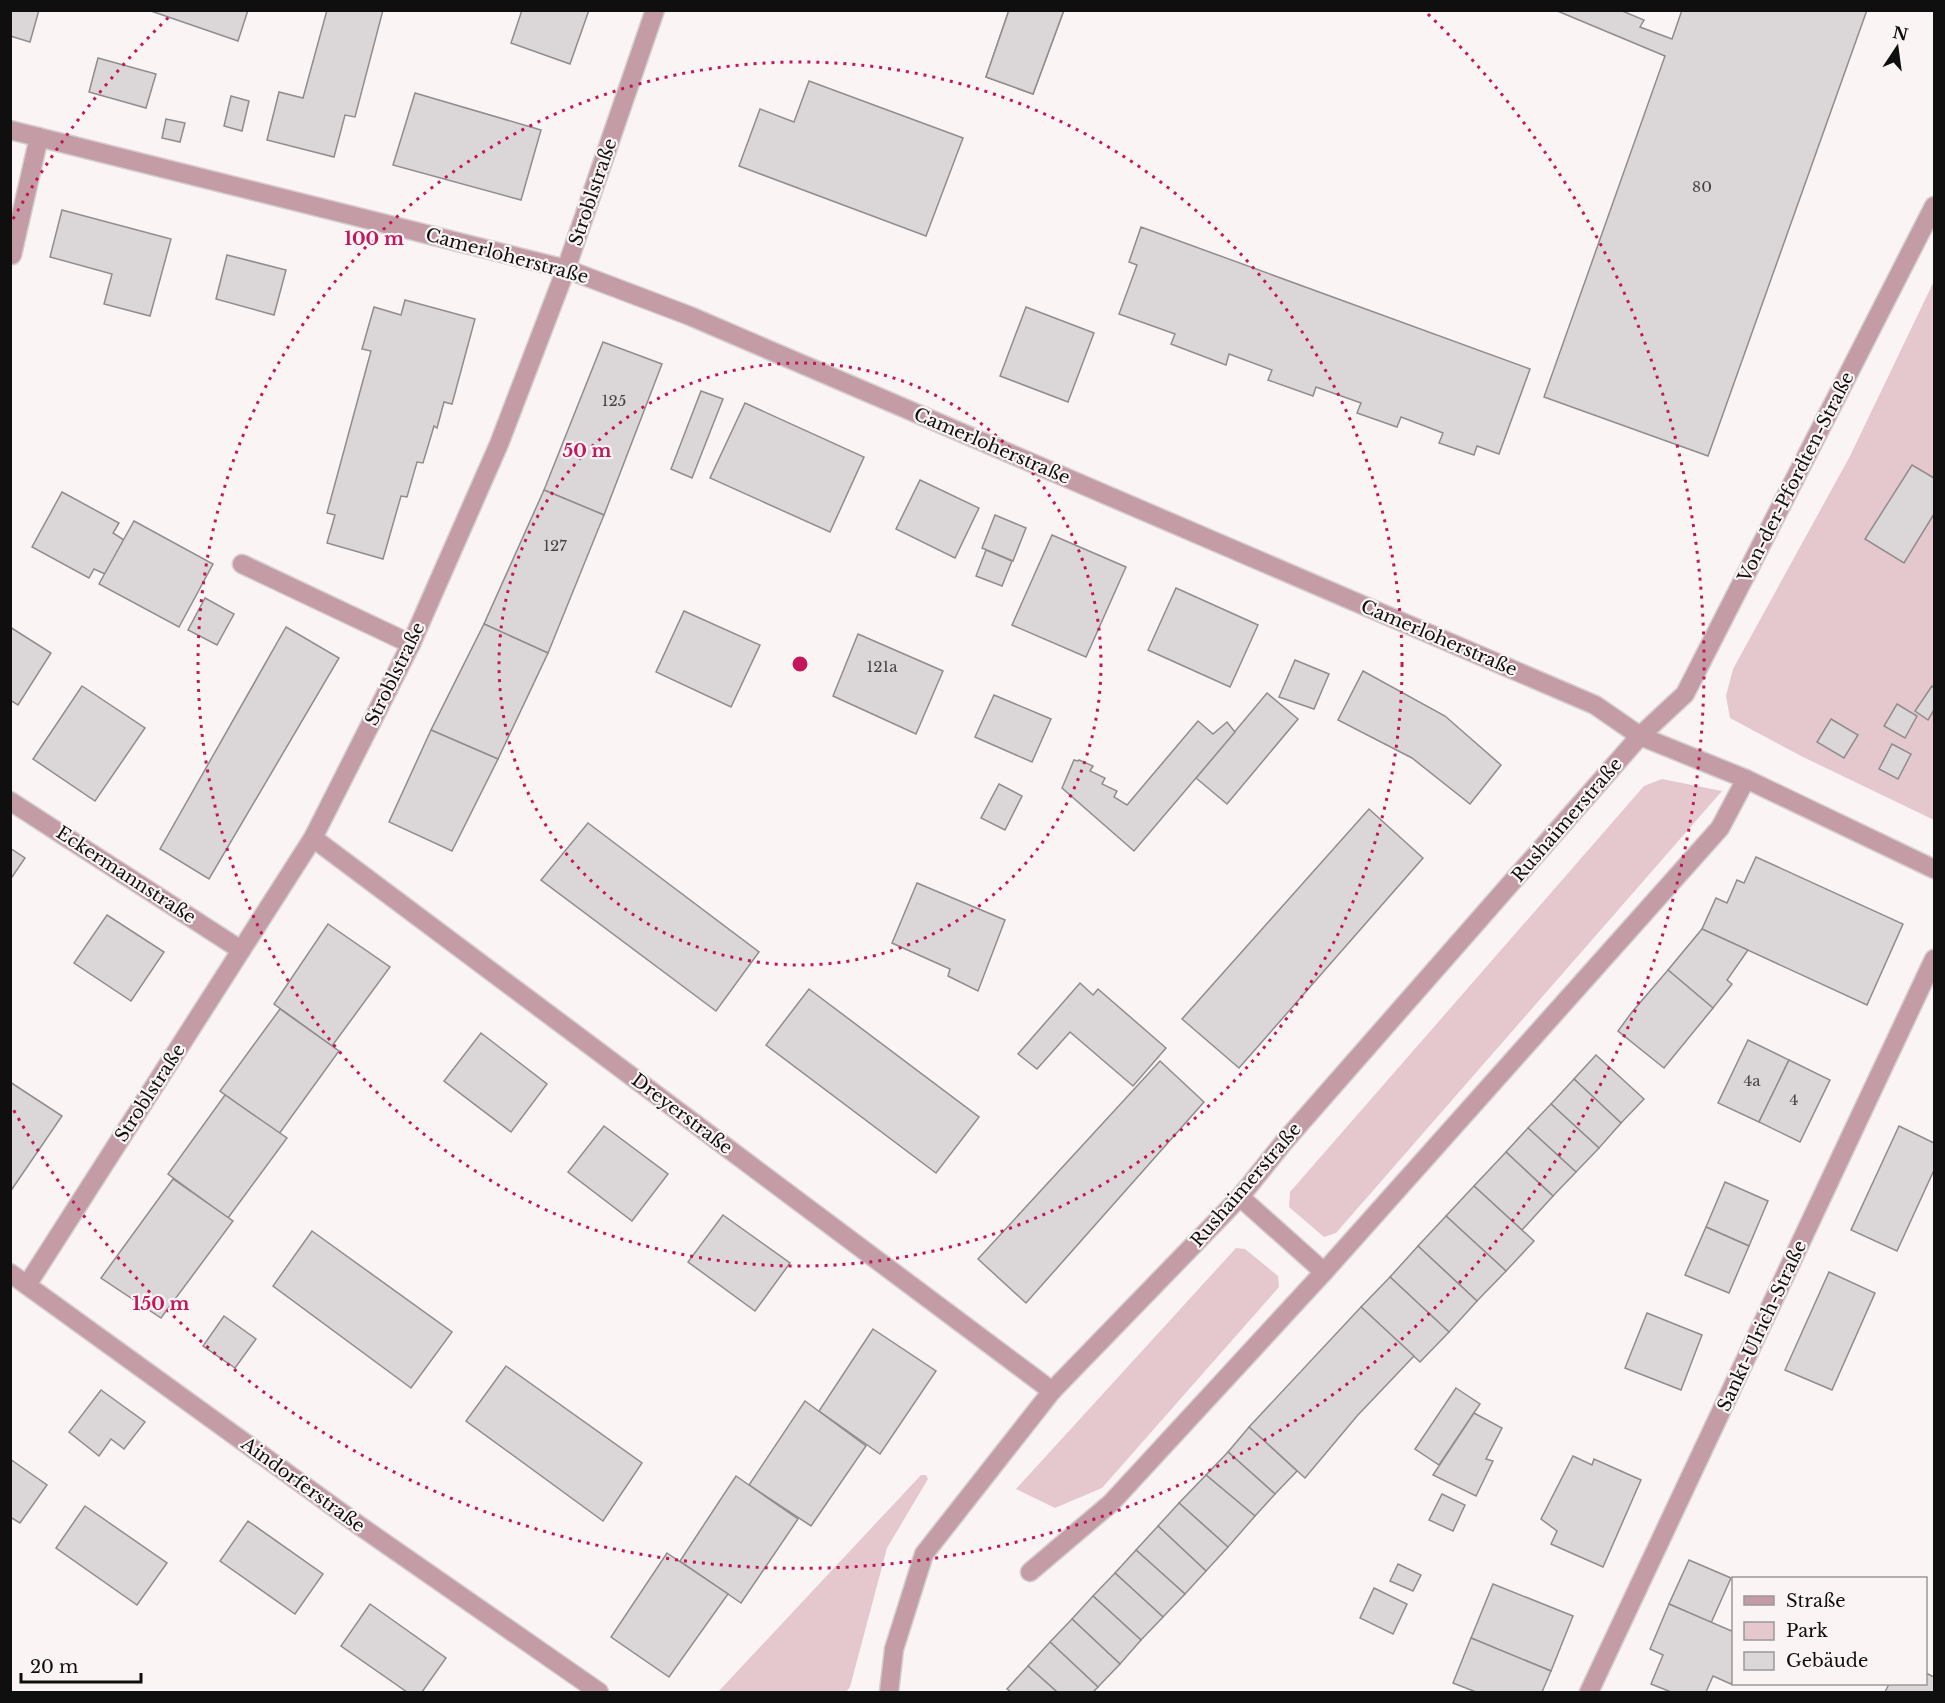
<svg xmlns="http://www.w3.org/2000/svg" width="1945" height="1703" font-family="'Libre Baskerville',serif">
<rect width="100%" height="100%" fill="#faf4f5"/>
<g fill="#e5c8ce">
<path d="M1934 281V820L1803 757 1730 718 1726 696 1733 669 1850 456Z"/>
<path d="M1662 779 1722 791 1336 1233 1324 1237 1289 1207 1290 1192 1644 786Z"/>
<path d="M1236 1248 1245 1249 1278 1276 1279 1287 1102 1488 1055 1508 1016 1489Z"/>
<path d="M921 1475H926L928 1479 887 1548 850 1687 846 1692H718Z"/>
</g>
<g fill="#dbd6d7" stroke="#918c8d" stroke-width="1.5">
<path d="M10 10H39L30 42 10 36Z"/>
<path d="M148 10H248L238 41Z"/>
<path d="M327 10H383L355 117 345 115 334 157 267 140 279 92 303 98Z"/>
<path d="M522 10H589L570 64 511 43Z"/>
<path d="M1009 10H1064L1033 94 986 77Z"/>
<path d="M1009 10H1064L1033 94 986 77Z"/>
<path d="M1555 10H1620L1644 20 1640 27 1672 39 1682 10H1867L1708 456 1544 397 1665 56Z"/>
<path d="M98 58 156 74 146 108 89 92Z"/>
<path d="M809 81 963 138 926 236 739 166 760 109 794 122Z"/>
<path d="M415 93 541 130 521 200 393 165Z"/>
<path d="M231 96 249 101 242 131 224 126Z"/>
<path d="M166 119 185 123 180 142 162 138Z"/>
<path d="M62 210 171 239 150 316 104 304 112 274 50 257Z"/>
<path d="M1141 227 1530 369 1499 454 1477 446 1474 455 1439 443 1443 433 1401 417 1397 427 1357 413 1361 403 1316 387 1313 396 1268 380 1272 370 1229 354 1226 365 1171 344 1175 334 1119 314 1137 265 1129 262Z"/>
<path d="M227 255 286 270 274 315 216 299Z"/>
<path d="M405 300 475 319 452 404 444 402 437 428 434 426 423 463 417 462 407 497 401 496 383 559 327 543 335 515 327 513 371 351 362 349 374 307 401 315Z"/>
<path d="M1026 307 1094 333 1068 402 1000 376Z"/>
<path d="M603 342 662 364 604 515 544 490Z"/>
<path d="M701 391 723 399 692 478 671 469Z"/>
<path d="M745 403 864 457 830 532 710 478Z"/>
<path d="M1912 465 1934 478V514L1904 563 1865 539Z"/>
<path d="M920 480 979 508 955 558 896 529Z"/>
<path d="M544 490 604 515 548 653 484 624Z"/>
<path d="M62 492 119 523 113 533 124 540 105 574 94 569 89 578 32 547Z"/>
<path d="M995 515 1026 528 1013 561 982 548Z"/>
<path d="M134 521 213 564 179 627 99 584Z"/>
<path d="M1052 535 1126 567 1086 657 1012 625Z"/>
<path d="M986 550 1012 561 1002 586 976 576Z"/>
<path d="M1176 588 1258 625 1230 687 1148 650Z"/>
<path d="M205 598 234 614 217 645 188 630Z"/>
<path d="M684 611 760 645 731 707 656 672Z"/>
<path d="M484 624 548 653 498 759 431 730Z"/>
<path d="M10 627 51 653 18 705 10 700Z"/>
<path d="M286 627 339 658 209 879 160 849Z"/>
<path d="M858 634 943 671 916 734 833 696Z"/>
<path d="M1295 660 1329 674 1314 709 1279 697Z"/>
<path d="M1363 671 1445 716 1501 765 1470 804 1412 758 1338 720Z"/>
<path d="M82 686 145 728 95 801 33 759Z"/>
<path d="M1932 686 1934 688V710L1928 720 1915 711Z"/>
<path d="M1267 693 1298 719 1227 804 1196 778Z"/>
<path d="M994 695 1051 719 1032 762 975 737Z"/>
<path d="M1897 704 1917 716 1905 738 1884 726Z"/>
<path d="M1831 719 1858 735 1844 758 1817 742Z"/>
<path d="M1198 721 1213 734 1227 722 1235 732 1134 851 1062 788 1074 760 1078 761 1079 760 1093 766 1090 771 1105 778 1102 784 1117 791 1114 797 1127 805Z"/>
<path d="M431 730 498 759 452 851 389 822Z"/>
<path d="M1892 744 1911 754 1898 779 1879 769Z"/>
<path d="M999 784 1022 796 1005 830 981 818Z"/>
<path d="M1369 809 1423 858 1239 1068 1182 1019Z"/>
<path d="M588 823 759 952 716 1011 541 880Z"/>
<path d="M10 848 25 858 10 880Z"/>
<path d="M1756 857 1903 924 1867 1005 1702 929 1716 898 1727 903 1737 880 1744 883Z"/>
<path d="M917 883 1005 920 978 991 948 976 950 969 892 943Z"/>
<path d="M107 915 164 952 131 1001 74 963Z"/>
<path d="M328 924 390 967 332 1046 274 1004Z"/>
<path d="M1702 929 1748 950 1727 980 1732 984 1713 1008 1668 970Z"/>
<path d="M1668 970 1713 1008 1664 1068 1618 1031 1632 1012Z"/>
<path d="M1080 983 1093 995 1098 989 1166 1048 1133 1086 1070 1032 1037 1069 1018 1054Z"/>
<path d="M809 989 979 1117 936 1173 766 1045Z"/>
<path d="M280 1009 339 1051 279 1134 220 1091Z"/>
<path d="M481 1033 547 1084 511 1132 444 1081Z"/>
<path d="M1748 1040 1789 1060 1759 1122 1718 1103Z"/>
<path d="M1596 1055 1644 1099 1621 1123 1574 1079Z"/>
<path d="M1789 1060 1830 1080 1800 1142 1759 1122Z"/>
<path d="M1160 1061 1204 1102 1026 1303 978 1259Z"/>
<path d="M1574 1079 1621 1123 1599 1148 1551 1104Z"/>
<path d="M10 1082 62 1116 10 1192Z"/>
<path d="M225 1095 287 1138 228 1218 168 1174Z"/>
<path d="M1551 1104 1599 1148 1576 1172 1528 1128Z"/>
<path d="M604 1126 668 1174 632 1221 568 1172Z"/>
<path d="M1899 1126 1934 1143V1170L1897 1251 1851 1230Z"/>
<path d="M1528 1128 1576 1172 1553 1196 1506 1152Z"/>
<path d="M1506 1152 1553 1196 1522 1230 1474 1186Z"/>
<path d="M173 1179 233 1221 161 1318 101 1278Z"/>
<path d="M1725 1182 1768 1201 1749 1246 1706 1227Z"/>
<path d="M1474 1186 1534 1241 1506 1271 1446 1216Z"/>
<path d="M723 1215 790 1263 755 1311 688 1262Z"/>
<path d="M1446 1216 1506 1271 1477 1301 1418 1246Z"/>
<path d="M1706 1227 1749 1246 1729 1293 1685 1275Z"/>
<path d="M312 1231 452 1332 411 1388 273 1286Z"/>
<path d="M1418 1246 1477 1301 1449 1332 1390 1277Z"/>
<path d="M1829 1272 1875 1293 1832 1390 1785 1370Z"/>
<path d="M1390 1277 1449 1332 1420 1362 1361 1307Z"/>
<path d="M1361 1307 1414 1356 1357 1416 1305 1478 1249 1427Z"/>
<path d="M1647 1313 1702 1335 1681 1390 1625 1368Z"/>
<path d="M224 1316 256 1339 235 1368 203 1346Z"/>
<path d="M873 1329 936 1371 880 1454 819 1411Z"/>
<path d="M506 1366 642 1463 603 1521 466 1421Z"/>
<path d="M1456 1388 1480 1404 1439 1465 1415 1449Z"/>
<path d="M101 1390 145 1422 124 1449 111 1439 99 1456 69 1432Z"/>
<path d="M805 1401 866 1446 811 1526 749 1485Z"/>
<path d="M1474 1413 1502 1428 1486 1459 1493 1461 1476 1496 1433 1475Z"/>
<path d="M1249 1427 1297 1471 1275 1494 1228 1452Z"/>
<path d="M1228 1452 1275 1494 1255 1516 1206 1475Z"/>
<path d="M1573 1456 1592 1465 1594 1459 1641 1480 1603 1567 1551 1544 1557 1531 1541 1519Z"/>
<path d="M10 1459 47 1485 20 1523 10 1517Z"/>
<path d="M1206 1475 1255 1516 1228 1547 1179 1503Z"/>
<path d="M736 1476 798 1519 741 1603 680 1561Z"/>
<path d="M1442 1494 1465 1505 1453 1531 1429 1520Z"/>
<path d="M1179 1503 1228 1547 1206 1571 1158 1526Z"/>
<path d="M85 1506 167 1563 137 1605 56 1548Z"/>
<path d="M248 1521 323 1574 295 1614 220 1561Z"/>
<path d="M1158 1526 1206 1571 1185 1594 1136 1550Z"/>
<path d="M1136 1550 1185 1594 1163 1617 1115 1573Z"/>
<path d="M667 1553 728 1594 669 1677 611 1637Z"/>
<path d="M1689 1560 1731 1578 1711 1623 1669 1604Z"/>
<path d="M1398 1564 1421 1575 1413 1591 1390 1581Z"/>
<path d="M1115 1573 1163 1617 1141 1640 1093 1596Z"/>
<path d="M1493 1584 1573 1616 1551 1671 1471 1638Z"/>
<path d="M1374 1588 1407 1604 1393 1634 1360 1618Z"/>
<path d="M1093 1596 1141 1640 1120 1664 1072 1619Z"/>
<path d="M370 1604 446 1658 422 1692H407L341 1646Z"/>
<path d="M1669 1604 1734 1632V1679L1731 1684 1713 1676 1706 1692H1671L1651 1684 1663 1655 1650 1649Z"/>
<path d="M1072 1619 1120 1664 1098 1687 1050 1642Z"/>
<path d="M1471 1638 1551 1671 1542 1692H1476L1453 1683Z"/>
<path d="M1050 1642 1098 1687 1093 1692H1057L1028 1666Z"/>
<path d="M1028 1666 1057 1692H1011L1007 1689Z"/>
<path d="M1926 1673 1934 1677V1692H1885L1889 1684H1926Z"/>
</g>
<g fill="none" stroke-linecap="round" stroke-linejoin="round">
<g stroke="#d5cfd0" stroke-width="21">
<g id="lane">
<path d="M12 255 39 137"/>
<path d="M242 564 411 644"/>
<path d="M1240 1197 1324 1272"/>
<path d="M1030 1572 1111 1503 1324 1272 1720 828 1746 779"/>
</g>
</g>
<g stroke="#d5cfd0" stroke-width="21">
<g id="street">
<path d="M10 130 566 269 690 316 1595 705 1640 736 1746 779 1934 869"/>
<path d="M10 801 241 950"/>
<path d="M313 838 1052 1391"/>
<path d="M10 1273 360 1526 599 1692"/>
<path d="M27 1285 313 838 411 644 499 444 566 269 655 10"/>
<path d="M889 1692 894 1649 924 1554 1052 1391 1240 1197 1284 1142 1640 736 1685 694 1934 206"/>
<path d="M1589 1692 1934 959"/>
</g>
</g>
<use href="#lane" stroke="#c49ca5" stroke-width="18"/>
<use href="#street" stroke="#c49ca5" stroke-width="18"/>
</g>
<g fill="none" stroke="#c2185b" stroke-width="3" stroke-dasharray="3 6">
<circle cx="800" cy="664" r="301"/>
<circle cx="800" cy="664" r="602"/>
<path d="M13 219A904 904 0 0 1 172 14M1428 14A904 904 0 1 1 13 1109"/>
</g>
<g text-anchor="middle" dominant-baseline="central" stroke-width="4.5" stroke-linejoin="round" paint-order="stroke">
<g font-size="15" fill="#434141">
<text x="1702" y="186">80</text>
<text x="614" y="400">125</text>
<text x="555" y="545">127</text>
<text x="882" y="666">121a</text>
<text x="1752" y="1080">4a</text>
<text x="1794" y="1099">4</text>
</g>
<g font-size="18" fill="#100f0f" stroke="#faf4f5">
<text transform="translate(593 192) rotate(-71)">Stroblstraße</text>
<text transform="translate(507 256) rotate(15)">Camerloherstraße</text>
<text transform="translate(992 446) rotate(23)">Camerloherstraße</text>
<text transform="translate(1796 477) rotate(-63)">Von-der-Pfordten-Straße</text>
<text transform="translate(1439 638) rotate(23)">Camerloherstraße</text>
<text transform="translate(395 674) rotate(-64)">Stroblstraße</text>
<text transform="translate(1567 820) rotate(-49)">Rushaimerstraße</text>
<text transform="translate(126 875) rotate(33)">Eckermannstraße</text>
<text transform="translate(150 1093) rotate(-57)">Stroblstraße</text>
<text transform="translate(682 1114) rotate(37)">Dreyerstraße</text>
<text transform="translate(1246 1185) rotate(-49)">Rushaimerstraße</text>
<text transform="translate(1762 1326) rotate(-65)">Sankt-Ulrich-Straße</text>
<text transform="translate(303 1485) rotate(36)">Aindorferstraße</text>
</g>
</g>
<circle cx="800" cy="664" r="9" fill="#c2185b" stroke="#faf4f5" stroke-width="3"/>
<g font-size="18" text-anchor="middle" font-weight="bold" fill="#c2185b" stroke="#faf4f5" stroke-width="4.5" stroke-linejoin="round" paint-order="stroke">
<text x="374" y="245">100 m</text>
<text x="587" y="457">50 m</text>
<text x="161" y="1310">150 m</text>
</g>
<rect width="1945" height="1703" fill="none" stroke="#100f0f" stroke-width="24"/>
<rect x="1732" y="1577" width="195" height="108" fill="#faf4f5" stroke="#9c9899" stroke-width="1.5"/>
<rect x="1744" y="1596" width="30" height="9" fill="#c49ca5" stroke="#9c9899" stroke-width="1.5"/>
<text x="1786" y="1607" font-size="18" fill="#100f0f">Straße</text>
<rect x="1744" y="1622" width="30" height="18" fill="#e5c8ce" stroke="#9c9899" stroke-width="1.5"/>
<text x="1786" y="1637" font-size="18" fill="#100f0f">Park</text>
<rect x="1744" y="1652" width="30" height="18" fill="#dbd6d7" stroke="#9c9899" stroke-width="1.5"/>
<text x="1786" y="1667" font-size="18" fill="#100f0f">Gebäude</text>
<g transform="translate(1897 48) rotate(13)" stroke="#faf4f5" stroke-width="4.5" paint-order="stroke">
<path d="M0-4.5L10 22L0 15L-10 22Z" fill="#100f0f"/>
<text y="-9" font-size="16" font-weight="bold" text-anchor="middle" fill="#100f0f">N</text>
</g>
<path d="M21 1673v9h120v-9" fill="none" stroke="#100f0f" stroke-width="3"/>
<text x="30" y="1673" font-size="18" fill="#100f0f" stroke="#faf4f5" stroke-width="4.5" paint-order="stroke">20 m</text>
</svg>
